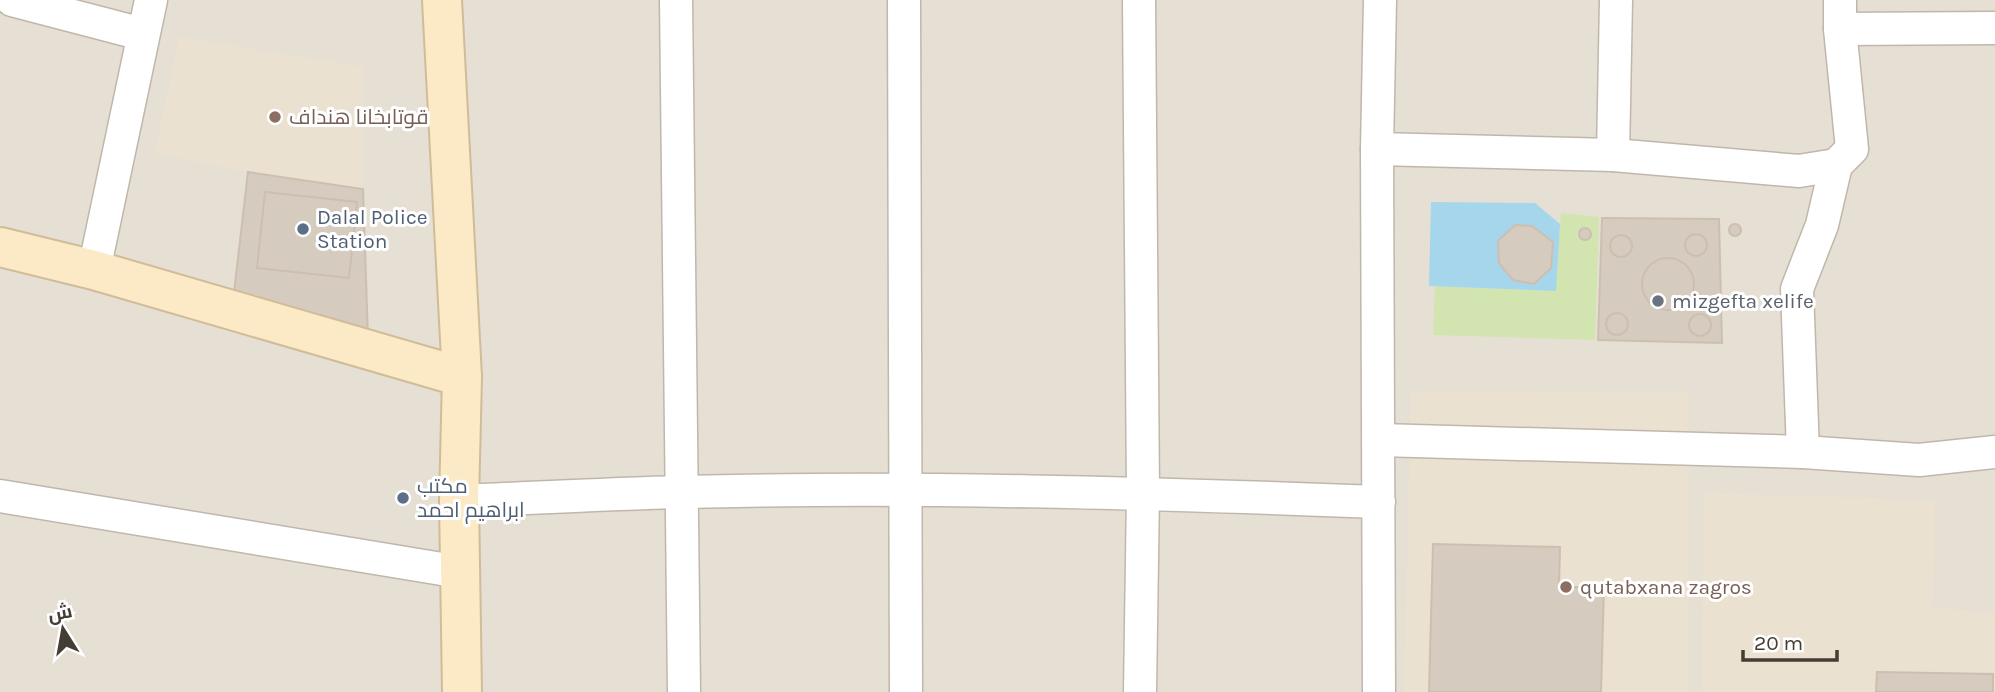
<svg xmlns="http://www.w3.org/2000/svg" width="1995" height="692" font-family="Karla,Cairo,sans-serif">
<rect width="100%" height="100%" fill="#f2ede6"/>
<rect fill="#e6dfd4" x="0" y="0" width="1995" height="692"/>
<g fill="#ebe1d0">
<path d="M179 37 364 67 363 189 248 172 155 153Z"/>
<path d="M1411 391 1689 393 1688 692H1404Z"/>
<path d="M1704 493 1935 500 1933 607 1995 613V692H1702Z"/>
</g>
<path fill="#d2e5b0" d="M1561 213 1599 217 1595 340 1433 335 1435 286 1555 291Z"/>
<path fill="#a5d6ec" d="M1431 202 1535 203 1560 224 1556 291 1429 286Z"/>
<g fill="#d6cbbf" stroke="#cdbfb0" stroke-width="2">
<path d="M248 172 363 189 368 339 233 301Z"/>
<path d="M265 192 357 202 349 278 257 268Z"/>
<path d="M1602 218 1719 219 1722 343 1598 340Z"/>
<circle cx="1735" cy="230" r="6"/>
<path d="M1515 225 1532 226 1553 242 1551 268 1534 284 1513 280 1499 263 1498 241Z"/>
<circle cx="1585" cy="234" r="6"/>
<circle cx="1696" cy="245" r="11"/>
<circle cx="1621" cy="246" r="11"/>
<circle cx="1668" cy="284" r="26"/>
<circle cx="1617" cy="324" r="11"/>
<circle cx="1700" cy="325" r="11"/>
<path d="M1433 544 1560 547 1559 587H1604L1601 692H1429Z"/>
<path d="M1877 672 1993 674V692H1876Z"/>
</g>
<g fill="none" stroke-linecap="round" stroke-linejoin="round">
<g stroke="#c0b7ac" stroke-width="35">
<g id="street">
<path d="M12 0 142 34"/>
<path d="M676 0 684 692"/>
<path d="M904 0 906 692"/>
<path d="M1139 0 1143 493 1140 692"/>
<path d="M1840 29 1995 28"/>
<path d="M1377 149 1613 155 1799 171 1836 165 1852 149 1840 29V0"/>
<path d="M1613 155 1616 0"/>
<path d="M94 270 151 0"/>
<path d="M1380 440 1803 452 1919 460 1995 452"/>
<path d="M1803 452 1797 289 1822 225 1836 165"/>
<path d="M0 496 460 572"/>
<path d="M459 501C533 498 607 494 681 492 914 486 1147 493 1379 502"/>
<path d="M1379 692 1377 149 1380 0"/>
</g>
</g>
<g stroke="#d0bc98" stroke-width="42">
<g id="secondary">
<path d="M442 0 462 377 459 501 462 692"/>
<path d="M0 247 94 270 462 377"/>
</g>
</g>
<use href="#street" stroke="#fff" stroke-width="32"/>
<use href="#secondary" stroke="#fceac6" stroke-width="38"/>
</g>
<g fill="#8d6e63" stroke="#fff" stroke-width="2.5">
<circle cx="275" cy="117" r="7"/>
<circle cx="1566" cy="587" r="7"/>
</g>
<g fill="#5c6f8a" stroke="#fff" stroke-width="2.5">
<circle cx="303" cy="229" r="7"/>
<circle cx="403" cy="498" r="7"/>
</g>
<circle fill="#6b7280" stroke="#fff" stroke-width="2.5" cx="1658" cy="301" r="7"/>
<g text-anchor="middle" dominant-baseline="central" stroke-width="6" stroke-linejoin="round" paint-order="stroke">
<g font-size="21" fill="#785e54" stroke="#fff" text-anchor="start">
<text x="289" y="117">قوتابخانا هنداف</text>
<text x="1580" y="587">qutabxana zagros</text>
</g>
<g font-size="21" fill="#4e5e75" stroke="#fff" text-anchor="start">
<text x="317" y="217">Dalal Police<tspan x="317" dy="24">Station</tspan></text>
<text x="417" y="486">مكتب<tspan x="417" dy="24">ابراهيم احمد</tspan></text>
</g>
<g font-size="21" fill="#5b616d" stroke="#fff" text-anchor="start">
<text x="1672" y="301">mizgefta xelife</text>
</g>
</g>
<g transform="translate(63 629) rotate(349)" stroke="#ffffff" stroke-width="5" paint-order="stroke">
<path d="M0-5L12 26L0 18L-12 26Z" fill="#443d36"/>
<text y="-10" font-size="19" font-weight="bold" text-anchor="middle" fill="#443d36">ش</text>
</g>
<path d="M1743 650v10h94v-10" fill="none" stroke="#443d36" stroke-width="3.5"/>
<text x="1754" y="650" font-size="21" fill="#443d36" stroke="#ffffff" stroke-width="5" paint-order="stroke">20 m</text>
</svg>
